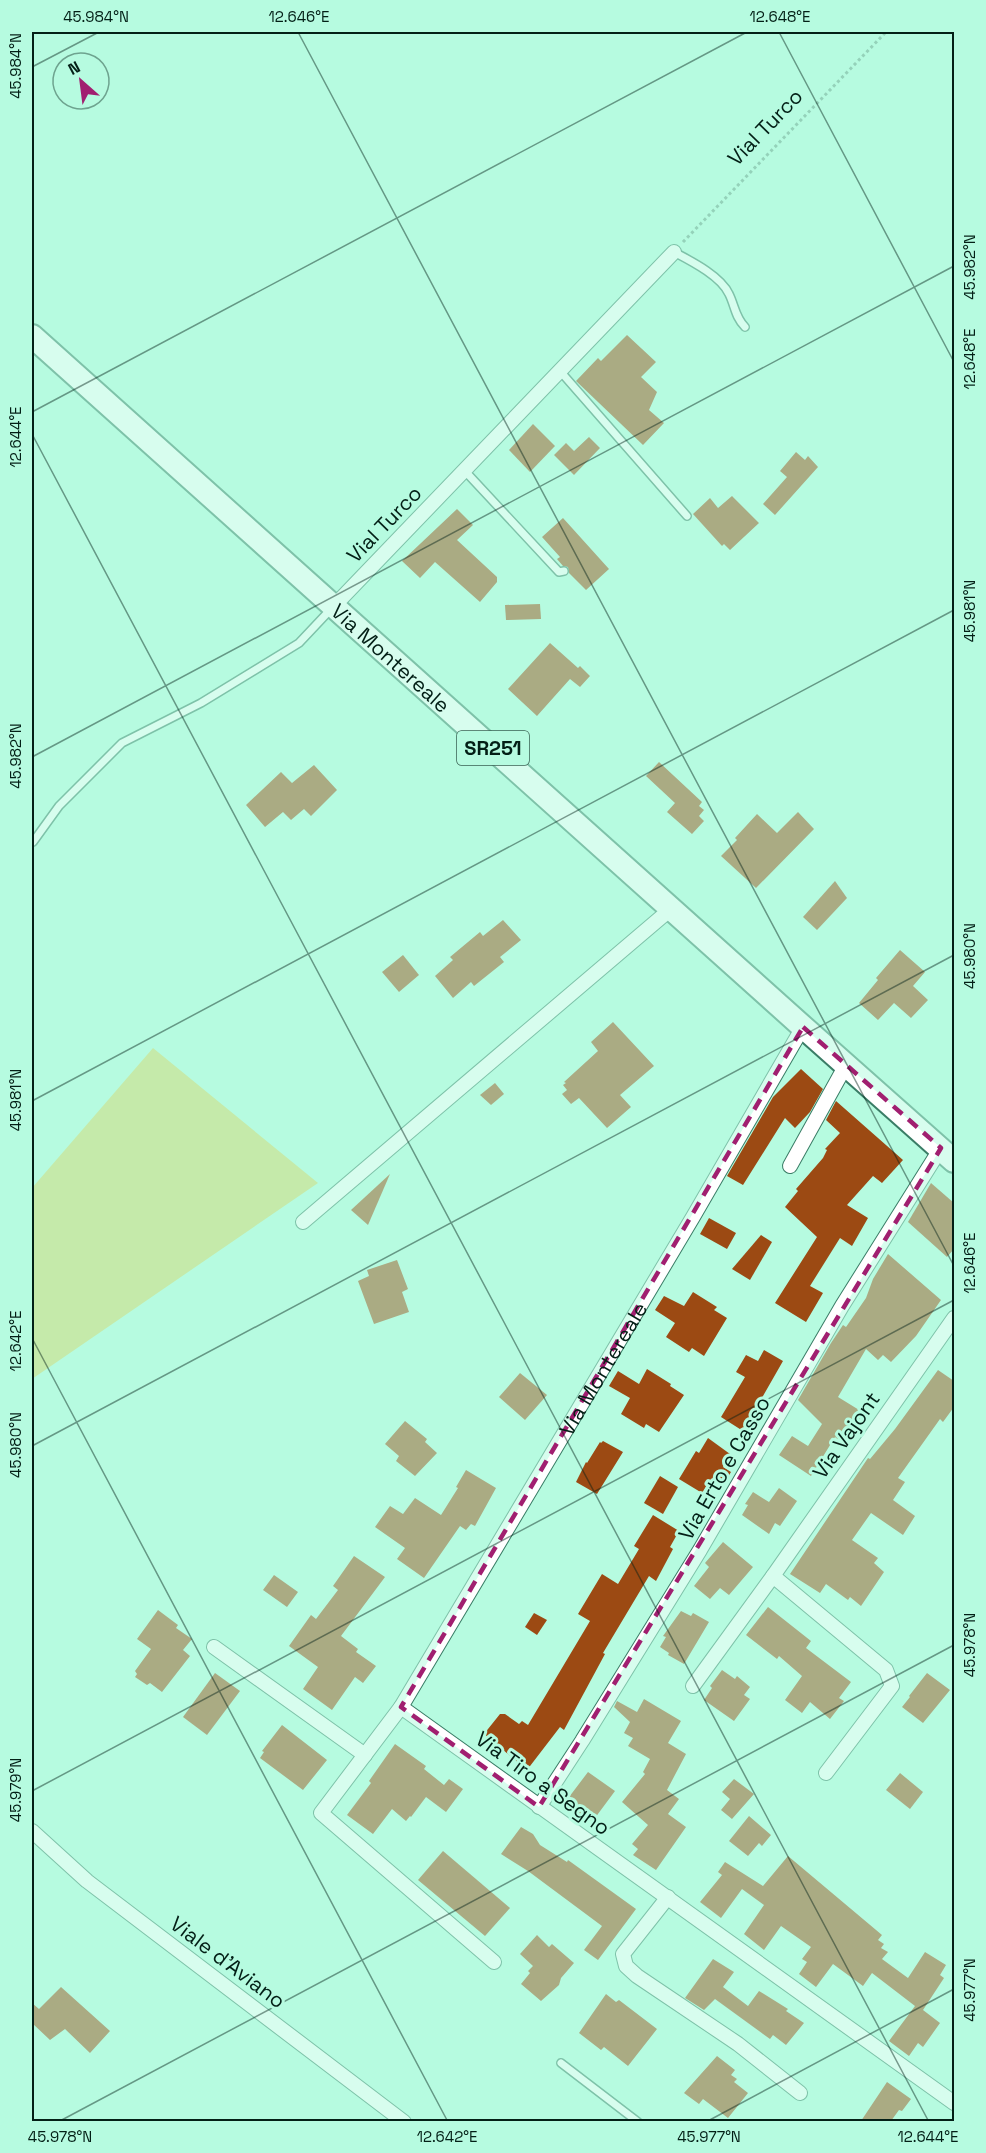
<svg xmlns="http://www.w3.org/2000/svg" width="986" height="2153" font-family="'Space Grotesk',sans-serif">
<rect width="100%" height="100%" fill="#b6fbe0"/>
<path fill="#d7d668" d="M153 1048 318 1183 32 1379V1188Z"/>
<g fill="#9c4a13">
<path d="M627 335 656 362 641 377 657 392 649 410 664 423 643 445 576 381 598 358 601 361Z"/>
<path d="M533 424 555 446 530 472 509 450Z"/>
<path d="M589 437 600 448 574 475 554 455 566 443 574 451Z"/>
<path d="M796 452 805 460 808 456 818 467 775 515 763 504 787 477 780 471Z"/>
<path d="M732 496 759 523 730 550 724 544 722 546 693 514 710 498 718 508Z"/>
<path d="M457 509 473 525 457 540 497 577V582L480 602 435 562 420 578 402 561Z"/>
<path d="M563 518 609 569 586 590 569 573 568 567 563 566 557 559 560 557 542 537Z"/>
<path d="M540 604 541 619 506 620 505 605Z"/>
<path d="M550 643 578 668 580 666 590 676 580 687 570 679 537 716 508 689Z"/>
<path d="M659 762 702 802 699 806 704 810 699 816 704 821 692 834 667 812 675 803 646 776Z"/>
<path d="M314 765 337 790 311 816 304 809 291 820 283 812 265 827 246 805 281 772 292 783Z"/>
<path d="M798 812 814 829 756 888 721 856 737 840 735 838 757 814 777 833Z"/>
<path d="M835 881 847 898 817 930 803 917Z"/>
<path d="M503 920 521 940 500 957 504 962 474 986 471 982 453 998 435 976 453 960 450 957 480 932 483 936Z"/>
<path d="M900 950 925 972 913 986 928 1000 911 1018 894 1003 878 1020 859 1003 878 980 876 978Z"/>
<path d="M403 955 419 975 399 992 382 972Z"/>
<path d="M613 1022 654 1066 620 1095 631 1107 607 1128 579 1098 571 1104 562 1094 567 1090 563 1085 566 1083 564 1082 598 1051 591 1042Z"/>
<path d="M801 1069 823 1089 810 1112 795 1128 785 1118 743 1185 727 1176 773 1097Z"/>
<path d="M495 1083 504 1094 491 1105 480 1095Z"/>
<path d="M836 1101 903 1160 882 1183 873 1176 847 1205 868 1218 852 1246 840 1238 810 1286 823 1293 806 1322 775 1303 817 1237 785 1207 798 1191 796 1189 823 1158 827 1150 825 1149 840 1133 826 1120Z"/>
<path d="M390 1174 368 1225 351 1210Z"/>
<path d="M931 1183 954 1203V1249L947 1257 908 1222Z"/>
<path d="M709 1218 736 1233 727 1249 700 1234Z"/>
<path d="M761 1235 772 1242 750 1280 732 1269Z"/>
<path d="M888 1254 941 1300 916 1336 891 1362 883 1355 878 1360 866 1349 838 1397 864 1413 842 1443 835 1437 811 1476 779 1455 792 1436 808 1446 822 1424 798 1400 831 1343 843 1325 846 1327 866 1298 873 1279Z"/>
<path d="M397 1260 408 1289 402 1292 409 1312 374 1324 358 1281 369 1276 367 1270Z"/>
<path d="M693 1292 717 1307 714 1310 727 1318 704 1356 692 1348 689 1352 666 1337 675 1323 655 1310 664 1296 684 1306Z"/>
<path d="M764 1350 783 1361 743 1431 721 1417 745 1377 736 1372 746 1355 758 1361Z"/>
<path d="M647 1369 671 1384 670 1386 684 1395 659 1432 646 1424 644 1428 621 1414 630 1398 609 1386 618 1371 639 1384Z"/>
<path d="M938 1370 954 1381V1407L943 1422 940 1419 898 1478 905 1482 893 1500 915 1516 903 1535 871 1513 852 1540 878 1558 874 1563 884 1572 861 1606 850 1597 848 1600 826 1584 820 1593 790 1574 868 1458 870 1459 895 1429Z"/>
<path d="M520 1373 547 1395 525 1420 499 1397Z"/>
<path d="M405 1421 427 1439 425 1442 437 1453 415 1476 396 1461 399 1456 385 1444Z"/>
<path d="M708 1438 730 1454 723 1467 731 1472 723 1485 714 1479 711 1484 708 1483 702 1493 679 1479 696 1451 699 1453Z"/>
<path d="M603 1441 623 1452 597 1494 576 1482 586 1462 587 1463 600 1442 601 1443Z"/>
<path d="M466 1470 496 1488 475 1526 471 1524 466 1530 460 1526 424 1578 397 1559 405 1548 375 1527 390 1506 403 1514 415 1498 441 1515 458 1488 456 1487Z"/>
<path d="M660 1476 678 1487 663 1514 644 1503Z"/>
<path d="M779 1488 797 1501 780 1526 775 1523 769 1534 742 1515 748 1505 745 1504 753 1492 769 1502Z"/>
<path d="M653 1515 679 1531 670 1547 673 1549 656 1581 649 1576 603 1653 605 1654 564 1730 560 1727 527 1770 484 1734 500 1714H505L519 1724 522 1721 528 1725 590 1621 578 1614 602 1574 618 1584 639 1549 634 1546Z"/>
<path d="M723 1542 753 1567 729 1595 720 1588 710 1599 694 1586 709 1567 705 1563Z"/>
<path d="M354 1556 385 1577 341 1636 358 1649 356 1652 376 1666 363 1683 355 1677 332 1710 303 1689 318 1667 289 1646 311 1615 316 1619 338 1590 333 1586Z"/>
<path d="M274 1575 298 1592 287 1607 263 1590Z"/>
<path d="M768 1607 811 1641 806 1648 851 1682 839 1698 844 1701 830 1719 810 1702 802 1713 785 1700 802 1676 779 1656 777 1659 746 1635Z"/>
<path d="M158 1610 178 1625 176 1628 192 1639 183 1650 190 1656 162 1692 150 1683 147 1685 135 1677 137 1674 135 1671 151 1649 137 1639Z"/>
<path d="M681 1611 691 1616 693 1613 709 1622 684 1664 668 1655 669 1653 660 1647 666 1637 663 1636Z"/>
<path d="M534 1613 547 1620 537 1635 525 1627Z"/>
<path d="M722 1670 735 1679 737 1676 750 1687 744 1695 750 1699 734 1721 704 1700 712 1688 710 1686Z"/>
<path d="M215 1673 240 1691 207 1735 183 1717Z"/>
<path d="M927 1673 950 1690 923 1723 902 1707 910 1697 909 1696Z"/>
<path d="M644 1699 681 1721 668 1743 686 1754 667 1790 679 1799 668 1814 686 1827 656 1870 633 1855 638 1849 632 1844 648 1825 622 1802 645 1774 643 1772 650 1759 628 1746 633 1738 624 1733 630 1722 614 1707 617 1701 637 1712Z"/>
<path d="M282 1725 327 1760 303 1790 260 1758 264 1752 262 1751Z"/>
<path d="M395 1744 426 1766 424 1769 444 1785 449 1779 463 1789 446 1812 426 1797 411 1817 410 1816 406 1821 392 1809 373 1834 347 1815 371 1783 369 1781Z"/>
<path d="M588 1772 615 1791 592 1822 579 1813 577 1815 563 1805Z"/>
<path d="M900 1773 923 1792 910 1809 886 1790Z"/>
<path d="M734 1779 754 1794 732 1819 721 1810 730 1799 722 1792Z"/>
<path d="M749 1816 771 1835 762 1846 759 1843 748 1856 729 1841Z"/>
<path d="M521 1827 533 1834 540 1845 567 1862 568 1860 636 1909 598 1960 584 1950 602 1926 528 1871 501 1854Z"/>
<path d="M443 1851 510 1908 485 1936 418 1880Z"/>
<path d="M788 1856 882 1935 878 1940 884 1944 881 1948 888 1952 882 1959 908 1978 925 1952 946 1965 940 1975 944 1978 923 2010 940 2023 923 2047 918 2043 909 2056 889 2041 915 2006 872 1973 863 1986 833 1964 816 1987 799 1974 807 1962 802 1959 811 1947 781 1926 764 1950 744 1934 764 1905 742 1889 721 1918 700 1902 722 1875 718 1872 725 1862 763 1886Z"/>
<path d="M537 1935 549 1947 552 1944 574 1963 561 1978 559 1985 541 2001 521 1984 530 1973 528 1971 533 1966 520 1954Z"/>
<path d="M713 1959 734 1972 723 1987 748 2006 759 1991 788 2009 786 2011 804 2023 786 2045 773 2035 770 2039 715 1999 704 2010 685 1998Z"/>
<path d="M61 1987 110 2031 90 2053 65 2029 50 2040 32 2023V2003L39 2009Z"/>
<path d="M606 1994 616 2002 619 2000 657 2029 628 2066 604 2047 601 2050 579 2033Z"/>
<path d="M717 2056 735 2070 731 2075 737 2079 734 2082 748 2093 728 2118 703 2099 699 2104 684 2093Z"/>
<path d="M887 2082 911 2099 902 2111 899 2110 891 2121H861Z"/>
</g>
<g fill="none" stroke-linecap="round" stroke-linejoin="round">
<g stroke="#3a7d66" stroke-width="10">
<g id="service">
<path d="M674 252C691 261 721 276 729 294 735 306 735 317 745 327"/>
<path d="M560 371 687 516"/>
<path d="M464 470 559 572 564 571"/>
<path d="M33 842 59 806 122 743 201 703 299 643 332 608"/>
<path d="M561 2063 638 2122"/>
</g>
</g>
<g stroke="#3a7d66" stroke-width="16">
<g id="minor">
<path d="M334 606 674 252"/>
<path d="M790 1166 846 1065"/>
<path d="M303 1222 672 908"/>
<path d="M773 1576 886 1670 892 1686 826 1773"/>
<path d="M214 1647 365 1755"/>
<path d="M693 1686 773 1576 954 1318"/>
<path id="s1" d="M401 1707 693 1217 803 1027"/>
<path d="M539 1807 582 1741 700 1550 842 1306 941 1148"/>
<path d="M32 1831 87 1881 404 2122"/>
<path d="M668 1897 623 1954 626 1966 637 1976 738 2044 800 2093"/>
<path d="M494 1962 321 1813 401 1707 954 2103"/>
</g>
</g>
<g stroke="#3a7d66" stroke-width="26">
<g id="primary">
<path id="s2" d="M32 336 803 1027 954 1161"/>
</g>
</g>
<path stroke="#6ca08c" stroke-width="3" stroke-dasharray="3 3" stroke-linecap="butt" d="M683 242 886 32"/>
<use href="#service" stroke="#fff" stroke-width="7"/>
<use href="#minor" stroke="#fff" stroke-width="14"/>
<use href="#primary" stroke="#fff" stroke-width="22"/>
</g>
<path d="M0 0H986V2153H0ZM803 1027 941 1148 539 1807 401 1707Z" fill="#b6fbe0" fill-opacity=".55" fill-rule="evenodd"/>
<path fill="none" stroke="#a11f70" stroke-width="4.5" stroke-dasharray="12 8" stroke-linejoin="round" d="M803 1027 941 1148 539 1807 401 1707Z"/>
<path fill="none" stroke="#031f16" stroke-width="1.5" stroke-opacity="0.45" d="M298 32 954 1266M779 32 954 362M32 67 99 32M32 412 747 32M32 434 929 2122M32 757 954 266M32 1101 954 610M32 1338 448 2122M32 1446 954 955M32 1791 954 1300M58 2122 954 1645M706 2122 954 1989"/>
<g text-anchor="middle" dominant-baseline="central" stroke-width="6" stroke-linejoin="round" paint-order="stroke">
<rect fill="#b6fbe0" stroke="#396153" stroke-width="1.5" x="457" y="731" width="72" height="34" rx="4.5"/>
<g font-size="20" font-weight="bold" fill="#031f16">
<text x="493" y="748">SR251</text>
</g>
<g font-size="21" fill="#031f16" stroke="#b6fbe0">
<text transform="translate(765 127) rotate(-46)">Vial Turco</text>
<text transform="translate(384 524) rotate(-46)">Vial Turco</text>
<text stroke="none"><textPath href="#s2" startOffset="482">Via Montereale</textPath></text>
<text stroke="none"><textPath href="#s1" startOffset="394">Via Montereale</textPath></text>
<text transform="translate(846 1435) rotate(-55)">Via Vajont</text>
<text transform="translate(724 1468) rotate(-60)">Via Erto e Casso</text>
<text transform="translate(543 1783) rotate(36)">Via Tiro a Segno</text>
<text transform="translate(228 1962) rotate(37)">Viale d'Aviano</text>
</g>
</g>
<rect width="986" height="2153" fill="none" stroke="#b6fbe0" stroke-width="66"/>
<g transform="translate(81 81) rotate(332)"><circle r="28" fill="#b6fbe0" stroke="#6ea38f" stroke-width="1.5"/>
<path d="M0-4.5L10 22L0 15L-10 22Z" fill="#a11f70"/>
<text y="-9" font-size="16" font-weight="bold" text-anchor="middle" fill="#031f16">N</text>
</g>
<rect x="33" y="33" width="920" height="2087" fill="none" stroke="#031f16" stroke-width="2"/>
<g font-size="15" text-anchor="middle" fill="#031f16">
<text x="96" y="22">45.984°N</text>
<text x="299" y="22">12.646°E</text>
<text x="780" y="22">12.648°E</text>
<text transform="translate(16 66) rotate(-90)" y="5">45.984°N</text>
<text transform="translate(970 267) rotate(-90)" y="5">45.982°N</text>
<text transform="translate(970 359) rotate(-90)" y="5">12.648°E</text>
<text transform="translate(16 437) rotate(-90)" y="5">12.644°E</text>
<text transform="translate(970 611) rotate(-90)" y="5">45.981°N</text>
<text transform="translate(16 756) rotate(-90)" y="5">45.982°N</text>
<text transform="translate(970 956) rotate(-90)" y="5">45.980°N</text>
<text transform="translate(16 1100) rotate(-90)" y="5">45.981°N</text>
<text transform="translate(970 1263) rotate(-90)" y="5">12.646°E</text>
<text transform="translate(16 1341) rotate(-90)" y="5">12.642°E</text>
<text transform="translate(16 1445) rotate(-90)" y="5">45.980°N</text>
<text transform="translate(970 1645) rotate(-90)" y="5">45.978°N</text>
<text transform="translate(16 1790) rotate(-90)" y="5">45.979°N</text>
<text transform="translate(970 1990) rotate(-90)" y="5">45.977°N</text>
<text x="60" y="2142">45.978°N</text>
<text x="447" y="2142">12.642°E</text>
<text x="709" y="2142">45.977°N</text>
<text x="928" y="2142">12.644°E</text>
</g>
</svg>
